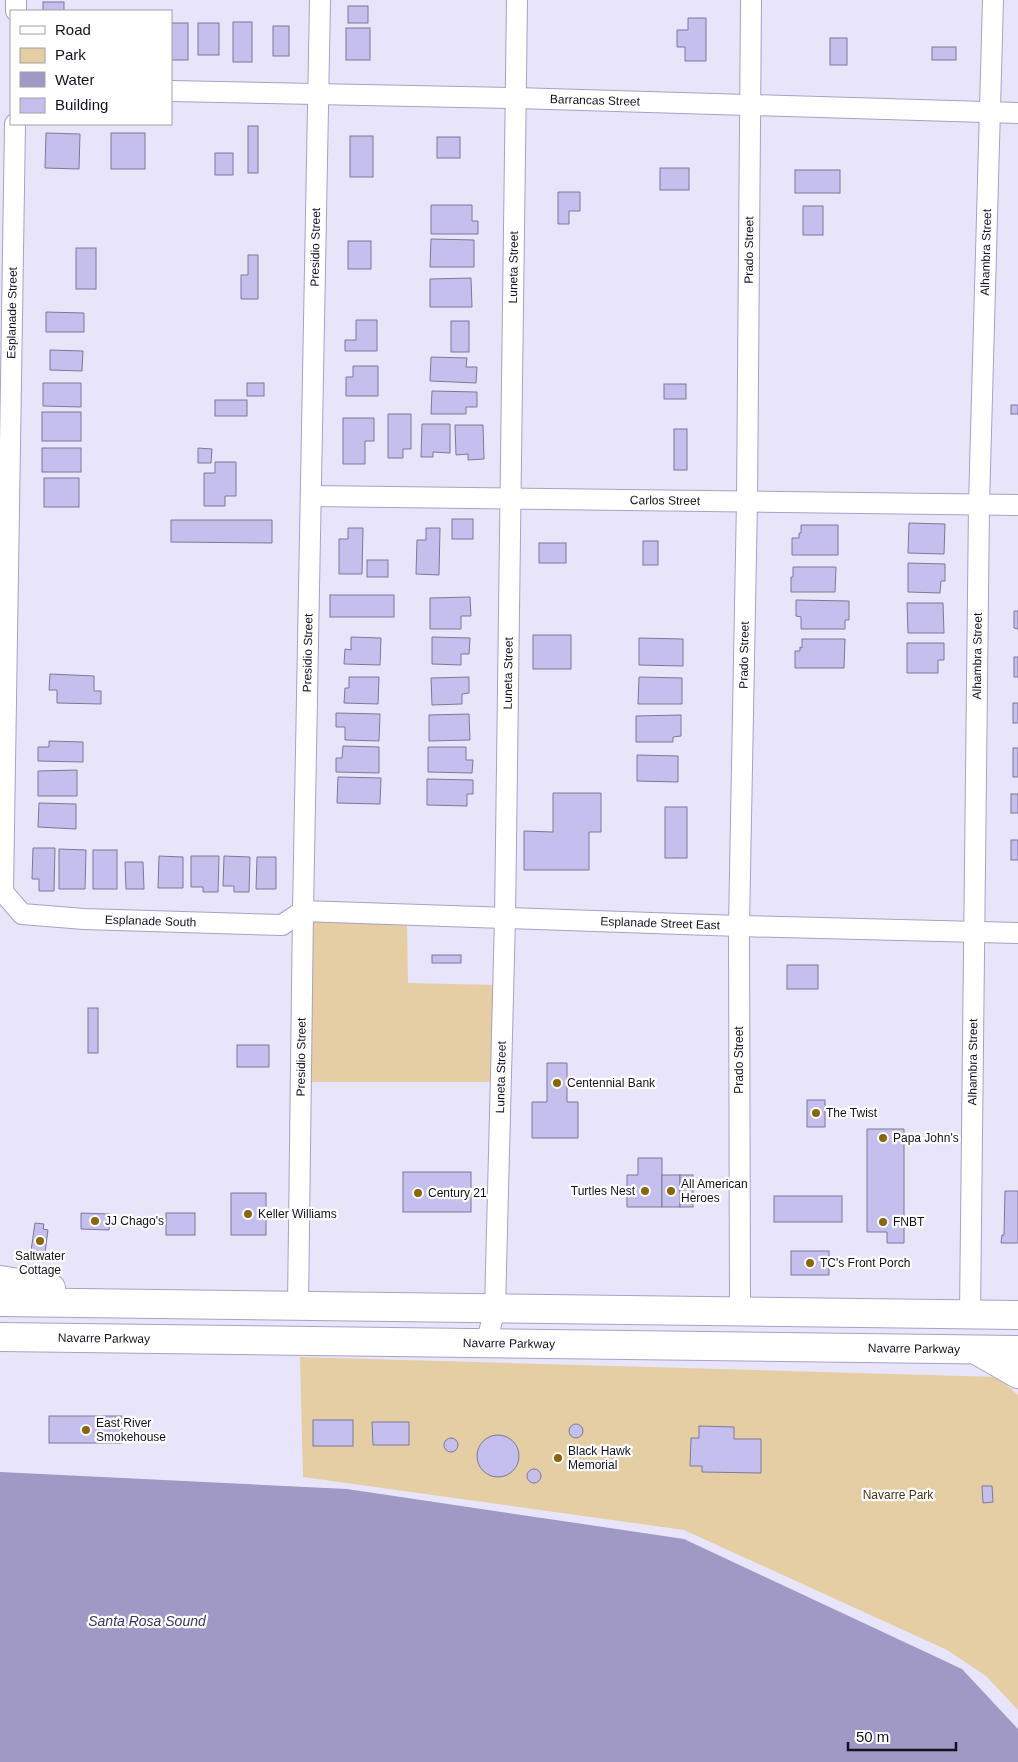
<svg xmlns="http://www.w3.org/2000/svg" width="1018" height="1762" font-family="Helvetica,sans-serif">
<rect width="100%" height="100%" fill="#e8e5fb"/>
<g fill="#e5cea3">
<path d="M310 919 407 923 408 983 496 985 495 1082H308Z"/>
<path d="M300 1357 997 1377 1018 1395V1710L986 1676 947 1650 684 1530 303 1477Z"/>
</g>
<path fill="#a099c6" d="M0 1472 347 1489 684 1539 962 1669 1018 1729V1762H0Z"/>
<g fill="#c5bfed" stroke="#7d7899">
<rect x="43" y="2" width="21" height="9"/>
<rect x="348" y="6" width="20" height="17"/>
<path d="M688 18H706V61H685V47H677V30H688Z"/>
<rect x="233" y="22" width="19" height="40"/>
<rect x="171" y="23" width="17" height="37"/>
<rect x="198" y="23" width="21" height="32"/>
<rect x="273" y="26" width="16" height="30"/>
<rect x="346" y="28" width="24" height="32"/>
<rect x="830" y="38" width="17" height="27"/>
<rect x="932" y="47" width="24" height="13"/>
<rect x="248" y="126" width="10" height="47"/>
<path d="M46 133 80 134 79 169 45 168Z"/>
<rect x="111" y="133" width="34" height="36"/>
<rect x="350" y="136" width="23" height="41"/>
<rect x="437" y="137" width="23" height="21"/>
<rect x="215" y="153" width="18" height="22"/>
<rect x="660" y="168" width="29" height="22"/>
<rect x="795" y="170" width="45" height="23"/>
<path d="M558 192H580V211H569V224H558Z"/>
<path d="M431 205H472V221H478V234H431Z"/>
<rect x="803" y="206" width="20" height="29"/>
<path d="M431 239 474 240V267H430Z"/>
<rect x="348" y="241" width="23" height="28"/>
<rect x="76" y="248" width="20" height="41"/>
<path d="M248 255H258V299H241V275H248Z"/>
<path d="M471 278 472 307H430V279Z"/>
<path d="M46 312 84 313V332H46Z"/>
<path d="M356 320H377V351H345V340H356Z"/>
<rect x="451" y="321" width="18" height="31"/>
<path d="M50 350 83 351 82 371 50 370Z"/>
<path d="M431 357 467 358 466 367H477L476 383 430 381Z"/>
<path d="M353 366H378V396H346V377H353Z"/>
<path d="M43 383H81V407L43 406Z"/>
<rect x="247" y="383" width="17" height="13"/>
<rect x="664" y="384" width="22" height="15"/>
<path d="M432 391 477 392V407H466V414H431Z"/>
<rect x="215" y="400" width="32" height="16"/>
<rect x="1011" y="405" width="7" height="9"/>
<rect x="42" y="412" width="39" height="29"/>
<path d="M388 414H411V449H403V458H388Z"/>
<path d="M343 418H374V441H365V464H343Z"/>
<path d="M422 424H450V453L433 452V457H421Z"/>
<path d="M455 425H483L484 459 468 460V454L456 455Z"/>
<rect x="674" y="429" width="13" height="41"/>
<rect x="42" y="448" width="39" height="24"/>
<path d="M198 448 212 449 211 463H198Z"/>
<path d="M215 462H236V496H225V506H204V473H215Z"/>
<rect x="44" y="478" width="35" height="29"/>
<rect x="452" y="519" width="21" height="20"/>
<path d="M171 520H272V543L171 542Z"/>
<path d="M909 523 945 524 944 554 908 553Z"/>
<path d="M801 525H838V555H792V538H799V533H801Z"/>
<path d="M348 528H363L362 574H339V539H348Z"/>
<path d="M426 528H440L439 575 416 574 417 540H426Z"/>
<rect x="643" y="541" width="15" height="24"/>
<rect x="539" y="543" width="27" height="20"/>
<rect x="367" y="560" width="21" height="17"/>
<path d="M908 563 945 564V581H941L940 593 908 592Z"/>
<path d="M793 567H836L835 592H791V577H793Z"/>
<rect x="330" y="595" width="64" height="22"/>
<path d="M470 597 471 616H461V629H430V598Z"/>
<path d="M796 600 849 601V620H845V629H801V617L796 616Z"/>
<path d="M907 603H943L944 633H908Z"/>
<path d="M1014 611H1018V629L1014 628Z"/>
<rect x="533" y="635" width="38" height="34"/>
<path d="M351 637 381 638 380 665 344 664 345 649 351 650Z"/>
<path d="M432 637 470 638 469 654H461V665L432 664Z"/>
<path d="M639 638 683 639V666L639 665Z"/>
<path d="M802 639H845L844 668H795V651H800V647L802 648Z"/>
<path d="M907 643H944V660H938V673H907Z"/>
<rect x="1014" y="657" width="4" height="20"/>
<path d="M50 674 94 676V691H101V704L57 703V690H49Z"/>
<path d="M349 677H379L378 704 344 703 345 688H349Z"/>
<path d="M469 677V693L462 694V704L432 705 431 678Z"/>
<path d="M639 677 682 678V704H638Z"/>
<rect x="1013" y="703" width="5" height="20"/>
<path d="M336 713 380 714 379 741 345 740V727H336Z"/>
<path d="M469 714 470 740 429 741V715Z"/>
<path d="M681 715V736L673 737V742H636V716Z"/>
<path d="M49 741 83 742V762L38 761V747H49Z"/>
<path d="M343 746 379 747V773L336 772V758H342Z"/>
<path d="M428 747H466V760H473L472 773 428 772Z"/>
<rect x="1013" y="748" width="5" height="29"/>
<path d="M637 755 678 756V782L637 781Z"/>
<path d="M77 770V796H38V771Z"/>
<path d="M338 777 381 778 380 804 337 803Z"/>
<path d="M427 779 473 780V794H467V806L427 805Z"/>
<path d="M553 793H601V832H589V870H524V831L553 832Z"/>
<rect x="1011" y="794" width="7" height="19"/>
<path d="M39 803 76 804V829L38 827Z"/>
<rect x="665" y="807" width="22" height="51"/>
<rect x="1011" y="840" width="7" height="20"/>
<path d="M33 848H55L54 891H39V879H32Z"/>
<path d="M59 849 86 850 85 889H59Z"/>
<rect x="93" y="850" width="24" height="39"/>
<path d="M159 856 183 857V888H158Z"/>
<path d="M191 856H219L218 892H203V887H191Z"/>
<path d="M224 856 250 857 249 892H234V886H223Z"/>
<path d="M257 857H276V889H256Z"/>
<path d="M125 862H143L144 889H126Z"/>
<rect x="432" y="955" width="29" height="8"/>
<rect x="787" y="965" width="31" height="24"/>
<rect x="88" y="1008" width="10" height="45"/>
<rect x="237" y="1045" width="32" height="22"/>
<path d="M547 1063H567V1102H578V1138H532V1102H547Z"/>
<rect x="807" y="1100" width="18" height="27"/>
<path d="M867 1129H904V1243H887V1232H867Z"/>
<path d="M638 1158H662V1207H627V1175H638Z"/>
<rect x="403" y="1172" width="68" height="40"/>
<rect x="662" y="1175" width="18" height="32"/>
<rect x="680" y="1175" width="13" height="32"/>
<path d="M1005 1191H1018V1243H1001L1002 1235H1004Z"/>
<rect x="231" y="1193" width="35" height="42"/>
<rect x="774" y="1196" width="68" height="26"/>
<path d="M81 1213 110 1214 109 1230 81 1229Z"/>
<rect x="166" y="1213" width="29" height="22"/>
<path d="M35 1223 44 1224 43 1229 48 1230 45 1253 31 1251Z"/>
<rect x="791" y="1251" width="38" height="24"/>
<rect x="49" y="1416" width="73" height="27"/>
<rect x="313" y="1420" width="40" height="26"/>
<path d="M372 1422H409V1445H373Z"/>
<circle cx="576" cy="1431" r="7"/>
<path d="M699 1426 734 1427V1439H761V1473L702 1472V1466H690L691 1438H699Z"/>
<circle cx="498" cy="1456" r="21"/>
<circle cx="451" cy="1445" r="7"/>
<circle cx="534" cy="1476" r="7"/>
<path d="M982 1486H992L993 1502 983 1503Z"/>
</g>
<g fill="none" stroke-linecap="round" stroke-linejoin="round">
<g stroke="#a7a2c5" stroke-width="22">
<g id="minor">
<path d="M16 11V0"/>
<path id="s1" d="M171 91 516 98 1018 113"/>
<path id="s2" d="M15 124 3 892 22 914 84 919 282 925 303 911 739 926 1018 933"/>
<path id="s3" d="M311 496 1018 505"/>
<path id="s4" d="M298 1305 303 911 320 0"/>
<path id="s5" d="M740 1310 739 926 747 501 751 0"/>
<path id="s6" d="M970 1314 979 505 993 0"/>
<path id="s7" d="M486 1344 495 1309 505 918 517 0"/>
</g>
</g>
<g stroke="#a7a2c5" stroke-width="30">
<g id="highway">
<path d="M0 1280 51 1288"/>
<path d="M0 1302 1018 1315"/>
<path id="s8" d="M0 1337 1018 1350"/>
<path d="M978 1351 1018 1374"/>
</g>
</g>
<use href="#minor" stroke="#fff" stroke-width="20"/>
<use href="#highway" stroke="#fff" stroke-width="28"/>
</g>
<g fill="#8b6605" stroke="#fff" stroke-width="2">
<circle cx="557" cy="1083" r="5"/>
<circle cx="816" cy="1113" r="5"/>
<circle cx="883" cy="1138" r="5"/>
<circle cx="645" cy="1191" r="5"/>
<circle cx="671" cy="1191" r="5"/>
<circle cx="418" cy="1193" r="5"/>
<circle cx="248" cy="1214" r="5"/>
<circle cx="95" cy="1221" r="5"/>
<circle cx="883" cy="1222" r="5"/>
<circle cx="40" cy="1241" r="5"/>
<circle cx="810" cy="1263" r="5"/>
<circle cx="86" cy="1430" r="5"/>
<circle cx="558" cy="1458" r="5"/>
</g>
<g text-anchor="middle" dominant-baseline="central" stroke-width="4.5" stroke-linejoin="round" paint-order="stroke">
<g font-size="12" fill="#14121f" stroke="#fff">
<text stroke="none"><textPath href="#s1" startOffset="424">Barrancas Street</textPath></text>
<text stroke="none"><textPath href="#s4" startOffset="1058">Presidio Street</textPath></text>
<text stroke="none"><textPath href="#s5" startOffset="1060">Prado Street</textPath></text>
<text stroke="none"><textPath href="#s6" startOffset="1062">Alhambra Street</textPath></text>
<text stroke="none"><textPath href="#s7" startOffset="1078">Luneta Street</textPath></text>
<text transform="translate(12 313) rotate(-89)">Esplanade Street</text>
<text stroke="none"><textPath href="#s3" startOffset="354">Carlos Street</textPath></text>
<text stroke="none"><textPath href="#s4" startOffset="652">Presidio Street</textPath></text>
<text stroke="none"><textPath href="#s5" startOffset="655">Prado Street</textPath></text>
<text stroke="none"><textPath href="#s6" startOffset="658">Alhambra Street</textPath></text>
<text stroke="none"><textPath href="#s7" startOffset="672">Luneta Street</textPath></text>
<text stroke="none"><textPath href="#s2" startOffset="926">Esplanade South</textPath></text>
<text stroke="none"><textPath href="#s2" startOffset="1440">Esplanade Street East</textPath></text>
<text stroke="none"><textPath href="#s4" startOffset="248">Presidio Street</textPath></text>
<text transform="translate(739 1060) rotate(-90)">Prado Street</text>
<text stroke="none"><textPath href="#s6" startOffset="252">Alhambra Street</textPath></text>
<text stroke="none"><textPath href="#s7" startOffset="268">Luneta Street</textPath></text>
<text stroke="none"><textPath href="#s8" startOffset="104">Navarre Parkway</textPath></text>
<text stroke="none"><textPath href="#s8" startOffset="509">Navarre Parkway</textPath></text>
<text stroke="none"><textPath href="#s8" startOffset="914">Navarre Parkway</textPath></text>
</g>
<g font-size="12" fill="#14121f" stroke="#fff" text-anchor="start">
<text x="567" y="1083">Centennial Bank</text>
<text x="826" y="1113">The Twist</text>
<text x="893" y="1138">Papa John's</text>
<text x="681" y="1184">All American<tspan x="681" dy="14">Heroes</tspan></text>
<text x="635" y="1191" text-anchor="end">Turtles Nest</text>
<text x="428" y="1193">Century 21</text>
<text x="258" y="1214">Keller Williams</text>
<text x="105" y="1221">JJ Chago's</text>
<text x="893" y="1222">FNBT</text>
<text x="40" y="1256" text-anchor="middle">Saltwater<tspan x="40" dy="14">Cottage</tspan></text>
<text x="820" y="1263">TC's Front Porch</text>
<text x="96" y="1423">East River<tspan x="96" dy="14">Smokehouse</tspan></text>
<text x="568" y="1451">Black Hawk<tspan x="568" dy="14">Memorial</tspan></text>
</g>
<g font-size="12" fill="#453410" stroke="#fff">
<text x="898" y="1495">Navarre Park</text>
</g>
<g font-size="14" font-style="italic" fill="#3f326a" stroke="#fff">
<text x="147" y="1621">Santa Rosa Sound</text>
</g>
</g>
<rect x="10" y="10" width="162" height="115" fill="#ffffff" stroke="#a1a0a5"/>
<rect x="20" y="26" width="25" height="8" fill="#ffffff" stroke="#a1a0a5"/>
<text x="55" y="35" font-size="15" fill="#14121f">Road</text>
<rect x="20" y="48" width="25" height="15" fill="#e5cea3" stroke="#a1a0a5"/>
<text x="55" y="60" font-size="15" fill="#14121f">Park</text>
<rect x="20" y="72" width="25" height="15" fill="#a099c6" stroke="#a1a0a5"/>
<text x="55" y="85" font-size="15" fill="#14121f">Water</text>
<rect x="20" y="98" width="25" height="15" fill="#c5bfed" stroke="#a1a0a5"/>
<text x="55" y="110" font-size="15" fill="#14121f">Building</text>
<path d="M848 1742v8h108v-8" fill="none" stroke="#14121f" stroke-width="2.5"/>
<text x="856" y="1742" font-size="15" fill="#14121f" stroke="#ffffff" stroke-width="4" paint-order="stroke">50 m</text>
</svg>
